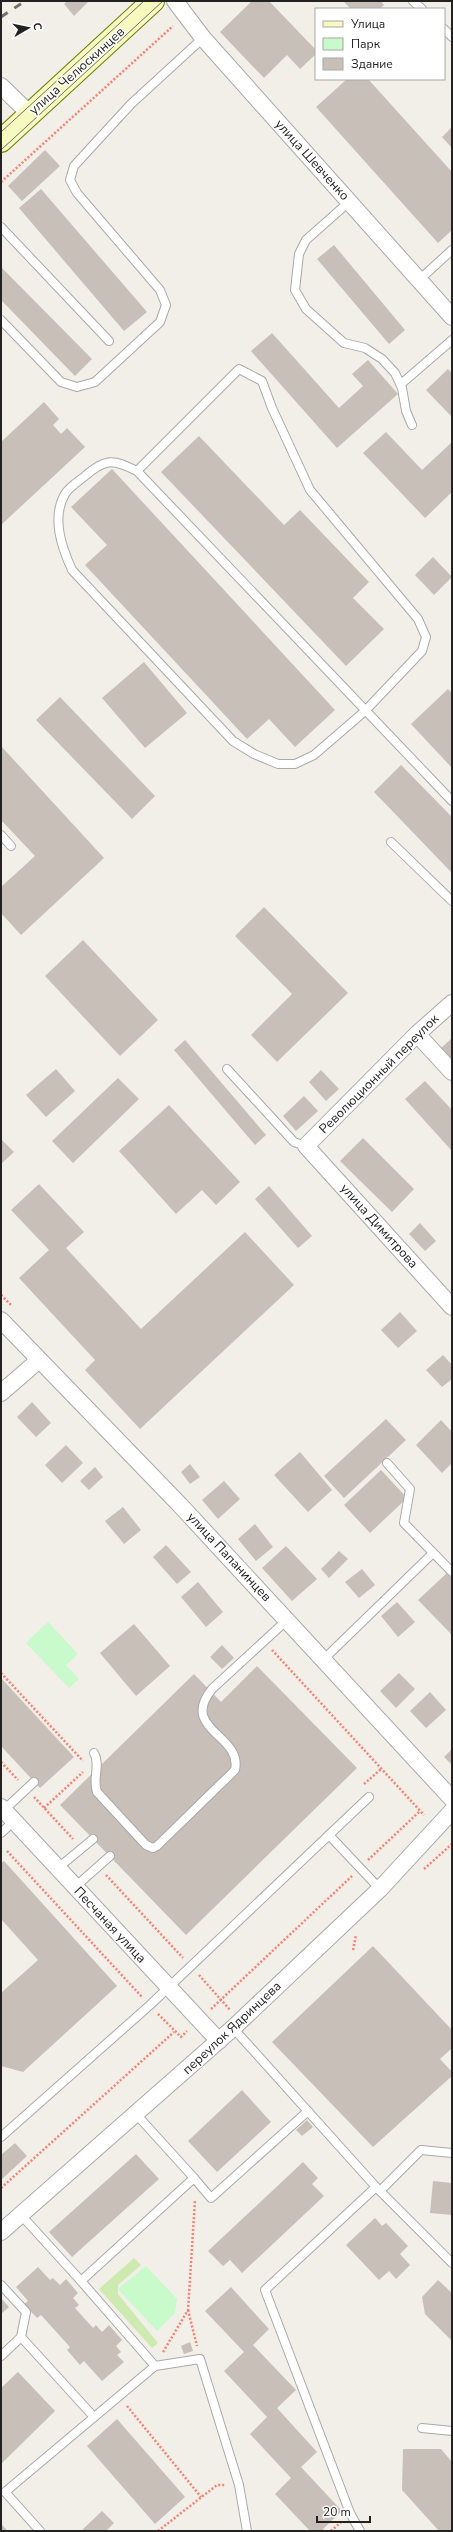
<svg xmlns="http://www.w3.org/2000/svg" width="453" height="2532" font-family="'Nunito Sans',sans-serif">
<rect width="100%" height="100%" fill="#f2efe9"/>
<path fill="#cdebb0" d="M134 2258 141 2265 118 2285V2294L158 2343 152 2348 99 2289Z"/>
<g fill="#c8facc">
<path d="M48 1622 78 1654 66 1665 79 1679 69 1688 26 1643Z"/>
<path d="M146 2266 177 2299 175 2313 157 2331 118 2289Z"/>
</g>
<g fill="#c7bfb8">
<path d="M67 1H89L74 16 64 4Z"/>
<path d="M252 1H269L316 50V54L300 69 287 55 264 78 220 32Z"/>
<path d="M343 1H381L384 5 380 9H351Z"/>
<path d="M347 79H368L452 172V230L438 243 316 107Z"/>
<path d="M452 127V148L442 137Z"/>
<path d="M45 150 60 166 22 201 8 186Z"/>
<path d="M41 189 147 312 124 331 19 208Z"/>
<path d="M334 245 405 330 389 344 317 259Z"/>
<path d="M1 267 92 359 75 376 1 300Z"/>
<path d="M272 333 339 408 363 386 352 374 368 360 398 394 337 448 251 351Z"/>
<path d="M448 369 452 373V417L426 390Z"/>
<path d="M44 402 59 419 53 425 61 434 67 428 85 447 1 525V442Z"/>
<path d="M386 432 422 470 452 442V492L425 518 363 453Z"/>
<path d="M199 436 284 525 300 510 369 582 353 598 384 629 346 666 161 472Z"/>
<path d="M112 469 335 710 295 747 269 719 247 739 85 565 107 545 71 507Z"/>
<path d="M433 557 452 577 434 595 415 575Z"/>
<path d="M144 662 187 713 145 748 102 698Z"/>
<path d="M448 689 452 693V768L411 724Z"/>
<path d="M60 697 155 796 132 819 36 720Z"/>
<path d="M1 746 104 858 21 935 1 913V887L35 856 1 820Z"/>
<path d="M401 765 452 817V873L374 792Z"/>
<path d="M264 907 348 993 277 1062 251 1035 292 994 235 936Z"/>
<path d="M83 940 158 1020 120 1056 45 976Z"/>
<path d="M452 1038V1064L439 1050Z"/>
<path d="M185 1040 266 1135 255 1145 174 1050Z"/>
<path d="M56 1069 75 1091 46 1117 26 1095Z"/>
<path d="M321 1070 339 1089 326 1101 309 1082Z"/>
<path d="M118 1078 139 1099 73 1163 52 1141Z"/>
<path d="M425 1081 452 1110V1151L405 1099Z"/>
<path d="M304 1096 318 1111 296 1131 283 1116Z"/>
<path d="M169 1105 240 1182 216 1205 202 1190 176 1214 119 1151Z"/>
<path d="M363 1138 414 1189 392 1212 340 1161Z"/>
<path d="M1 1139 14 1152 1 1164Z"/>
<path d="M39 1184 84 1232 66 1248 141 1329 245 1232 294 1285 140 1429 85 1370 95 1360 19 1278 49 1250 11 1210Z"/>
<path d="M269 1186 312 1236 298 1248 255 1199Z"/>
<path d="M420 1223 436 1241 425 1251 409 1234Z"/>
<path d="M400 1312 417 1331 398 1348 381 1330Z"/>
<path d="M443 1355 452 1365V1379L442 1387 426 1370Z"/>
<path d="M32 1402 51 1423 36 1437 17 1417Z"/>
<path d="M386 1419 406 1440 344 1498 324 1476Z"/>
<path d="M441 1420 452 1432V1463L442 1473 416 1445Z"/>
<path d="M66 1445 83 1463 62 1483 45 1465Z"/>
<path d="M300 1452 332 1490 308 1512 274 1475Z"/>
<path d="M190 1464 200 1477 190 1484 181 1472Z"/>
<path d="M95 1467 103 1477 89 1490 80 1481Z"/>
<path d="M381 1470 407 1498 370 1533 344 1505Z"/>
<path d="M224 1481 240 1499 218 1519 202 1500Z"/>
<path d="M123 1507 141 1530 124 1544 105 1521Z"/>
<path d="M255 1524 273 1547 256 1561 238 1539Z"/>
<path d="M166 1545 191 1572 177 1584 153 1557Z"/>
<path d="M286 1546 317 1579 292 1601 262 1568Z"/>
<path d="M339 1551 348 1559 329 1578 321 1569Z"/>
<path d="M362 1569 375 1585 359 1598 345 1582Z"/>
<path d="M447 1573 452 1578V1635L418 1600Z"/>
<path d="M198 1582 223 1612 206 1627 181 1597Z"/>
<path d="M397 1602 415 1622 398 1637 381 1616Z"/>
<path d="M134 1624 170 1666 136 1696 100 1653Z"/>
<path d="M222 1645 234 1658 222 1669 210 1657Z"/>
<path d="M257 1666 357 1768 186 1935 60 1805 194 1674 221 1702Z"/>
<path d="M399 1673 415 1689 396 1708 380 1691Z"/>
<path d="M1 1678 74 1757 40 1788 1 1746Z"/>
<path d="M430 1692 446 1710 426 1728 410 1711Z"/>
<path d="M452 1749V1765L444 1757Z"/>
<path d="M4 1861 117 1986 23 2072 1 2066V1993L38 1960 1 1919V1863Z"/>
<path d="M373 1946 452 2030V2048L440 2059 452 2072V2076L373 2147 272 2042Z"/>
<path d="M242 2090 271 2122 217 2172 188 2141Z"/>
<path d="M307 2120 313 2127 302 2136 296 2130Z"/>
<path d="M15 2143 27 2156 1 2180V2155Z"/>
<path d="M136 2154 159 2179 72 2257 49 2232Z"/>
<path d="M303 2162 318 2178 312 2184 324 2196 242 2273 230 2260 223 2266 208 2251Z"/>
<path d="M433 2181 452 2183V2215L430 2213Z"/>
<path d="M375 2218 382 2226 386 2223 408 2246 400 2254 410 2265 396 2279 389 2271 379 2280 346 2245Z"/>
<path d="M38 2267 50 2280 53 2278 60 2285 66 2279 78 2293 73 2298 79 2305 75 2308 93 2328 96 2325 102 2332 109 2325 122 2340 116 2346 121 2352 117 2355 124 2362 102 2381 84 2361 80 2365 67 2350 70 2347 41 2315 37 2318 24 2304 28 2301 16 2287Z"/>
<path d="M438 2280 452 2293V2341L425 2314 422 2297Z"/>
<path d="M231 2287 269 2329 253 2345 296 2390 277 2408 317 2452 301 2467 342 2511 323 2529 325 2531H310L275 2494 291 2478 250 2434 267 2417 224 2371 244 2352 205 2311Z"/>
<path d="M1 2298 9 2307 1 2314Z"/>
<path d="M190 2342 193 2351 184 2354 181 2346Z"/>
<path d="M18 2372 55 2411 1 2464V2388Z"/>
<path d="M117 2419 185 2497 155 2524 87 2446Z"/>
<path d="M403 2449H441L452 2462V2531H439L402 2490Z"/>
<path d="M102 2511 114 2523 106 2531H81Z"/>
<path d="M1 2524 8 2531H1Z"/>
</g>
<g fill="none" stroke-linecap="round" stroke-linejoin="round">
<g stroke="#a9a9a9" stroke-width="10">
<g id="lane">
<path d="M413 1 422 9"/>
<path d="M444 29 452 37"/>
<path d="M350 201 306 240 299 254 295 290 306 309 344 343 365 348 382 359 395 373 402 388 406 411 412 425"/>
<path d="M1 227 109 341"/>
<path d="M419 280 452 250"/>
<path d="M1 320 61 382 77 387 95 382 160 322 166 305 160 290 77 193 70 180 74 166 131 104 203 38"/>
<path d="M401 384 452 340"/>
<path d="M137 471 239 369 262 381 272 408 310 490 418 619 426 637 422 651 365 711 314 755 295 764H278L254 754 233 741 72 570C62 548 51 518 65 494 69 487 79 481 85 476 106 458 113 459 137 471L452 801"/>
<path d="M1 835 11 846"/>
<path d="M391 842 452 901"/>
<path d="M227 1069 294 1142 306 1146"/>
<path d="M387 1463 410 1489 404 1523 452 1572"/>
<path d="M323 1660 433 1553"/>
<path d="M94 1753C101 1765 92 1779 97 1792L146 1845 153 1848 157 1846 235 1770C243 1735 179 1730 212 1689L287 1620"/>
<path d="M4 1810 34 1782"/>
<path d="M1 1833 14 1821"/>
<path d="M329 1835 380 1889"/>
<path d="M58 1868 93 1839"/>
<path d="M75 1887 110 1856"/>
<path d="M233 2028 376 2187 452 2263"/>
<path d="M1 2137 150 2005 369 1797"/>
<path d="M194 2178 211 2198 308 2111"/>
<path d="M380 2191 421 2150 452 2153"/>
<path d="M21 2215 81 2281"/>
<path d="M1 2285 26 2312 21 2337 1 2356"/>
<path d="M21 2337 94 2417"/>
<path d="M155 2366 200 2359 239 2485 247 2531"/>
<path d="M422 2428 452 2431"/>
<path d="M40 2531 5 2492 155 2366 81 2281 194 2178 136 2114"/>
<path d="M360 2531 350 2513 265 2290 376 2187"/>
</g>
</g>
<g stroke="#a9a9a9" stroke-width="18">
<g id="street">
<path d="M175 1 203 38 452 317"/>
<path d="M1 86 30 114"/>
<path d="M452 1003 417 1034 306 1146 452 1307"/>
<path d="M417 1034 452 1072"/>
<path d="M1 1320 180 1505 452 1799"/>
<path d="M1 1393 39 1360"/>
<path d="M1 1807 219 2041"/>
<path d="M1 2232 233 2028 380 1889 452 1811"/>
</g>
</g>
<g stroke="#707d05" stroke-width="24">
<path id="secondary" d="M1 141 153 1"/>
</g>
<g stroke="#fa8072" stroke-width="2.5" stroke-dasharray="2 2" stroke-linecap="butt">
<path d="M1 182 173 26"/>
<path d="M1 1295 12 1306"/>
<path d="M272 1650 424 1815"/>
<path d="M1 1673 83 1761"/>
<path d="M1 1762 18 1780"/>
<path d="M364 1784 381 1769"/>
<path d="M34 1797 73 1839"/>
<path d="M44 1808 83 1772"/>
<path d="M7 1851 142 1997"/>
<path d="M368 1860 420 1811"/>
<path d="M424 1869 452 1844"/>
<path d="M106 1875 183 1958"/>
<path d="M353 1950 356 1935"/>
<path d="M199 1975 230 2010"/>
<path d="M211 2009 352 1876"/>
<path d="M158 2014 181 2037 187 2031"/>
<path d="M1 2188 174 2032"/>
<path d="M188 2310 197 2346"/>
<path d="M163 2352 188 2310 195 2200"/>
<path d="M127 2406 201 2497"/>
<path d="M158 2531 217 2485H226"/>
<path d="M331 2531 341 2522"/>
</g>
<use href="#lane" stroke="#fff" stroke-width="8"/>
<use href="#street" stroke="#fff" stroke-width="16"/>
<use href="#secondary" stroke="#f7fabf" stroke-width="22"/>
<g stroke="#707070" stroke-width="1">
<path d="M1 132 144 1"/>
<path d="M1 150 163 1"/>
</g>
<path stroke="#707070" stroke-width="3" stroke-dasharray="8 8" stroke-linecap="butt" d="M1 17 25 1"/>
</g>
<g text-anchor="middle" dominant-baseline="central" stroke-width="3" stroke-linejoin="round" paint-order="stroke">
<g font-size="13" fill="#222" stroke="#fff">
<text transform="translate(77 71) rotate(-42)">улица Челюскинцев</text>
<text transform="translate(312 160) rotate(48)">улица Шевченко</text>
<text transform="translate(379 1074) rotate(-45)">Революционный переулок</text>
<text transform="translate(379 1226) rotate(48)">улица Димитрова</text>
<text transform="translate(229 1557) rotate(47)">улица Папанинцев</text>
<text transform="translate(110 1925) rotate(47)">Песчаная улица</text>
<text transform="translate(232 2028) rotate(-43)">переулок Ядринцева</text>
</g>
</g>
<rect width="453" height="2532" fill="none" stroke="#222222" stroke-width="4"/>
<rect x="315" y="8" width="130" height="72" fill="#ffffff" stroke="#a7a7a7"/>
<rect x="323" y="21" width="20" height="6" fill="#f7fabf" stroke="#a7a7a7"/>
<text x="351" y="28" font-size="12" fill="#222222">Улица</text>
<rect x="323" y="38" width="20" height="12" fill="#c8facc" stroke="#a7a7a7"/>
<text x="351" y="48" font-size="12" fill="#222222">Парк</text>
<rect x="323" y="58" width="20" height="12" fill="#c7bfb8" stroke="#a7a7a7"/>
<text x="351" y="68" font-size="12" fill="#222222">Здание</text>
<g transform="translate(28 28) rotate(81)" stroke="#ffffff" stroke-width="3" paint-order="stroke">
<path d="M0-3L7 15L0 10L-7 15Z" fill="#222222"/>
<text y="-6" font-size="11" font-weight="bold" text-anchor="middle" fill="#222222">С</text>
</g>
<path d="M317 2516v6h53v-6" fill="none" stroke="#222222" stroke-width="2"/>
<text x="323" y="2516" font-size="12" fill="#222222" stroke="#ffffff" stroke-width="3" paint-order="stroke">20 m</text>
</svg>
